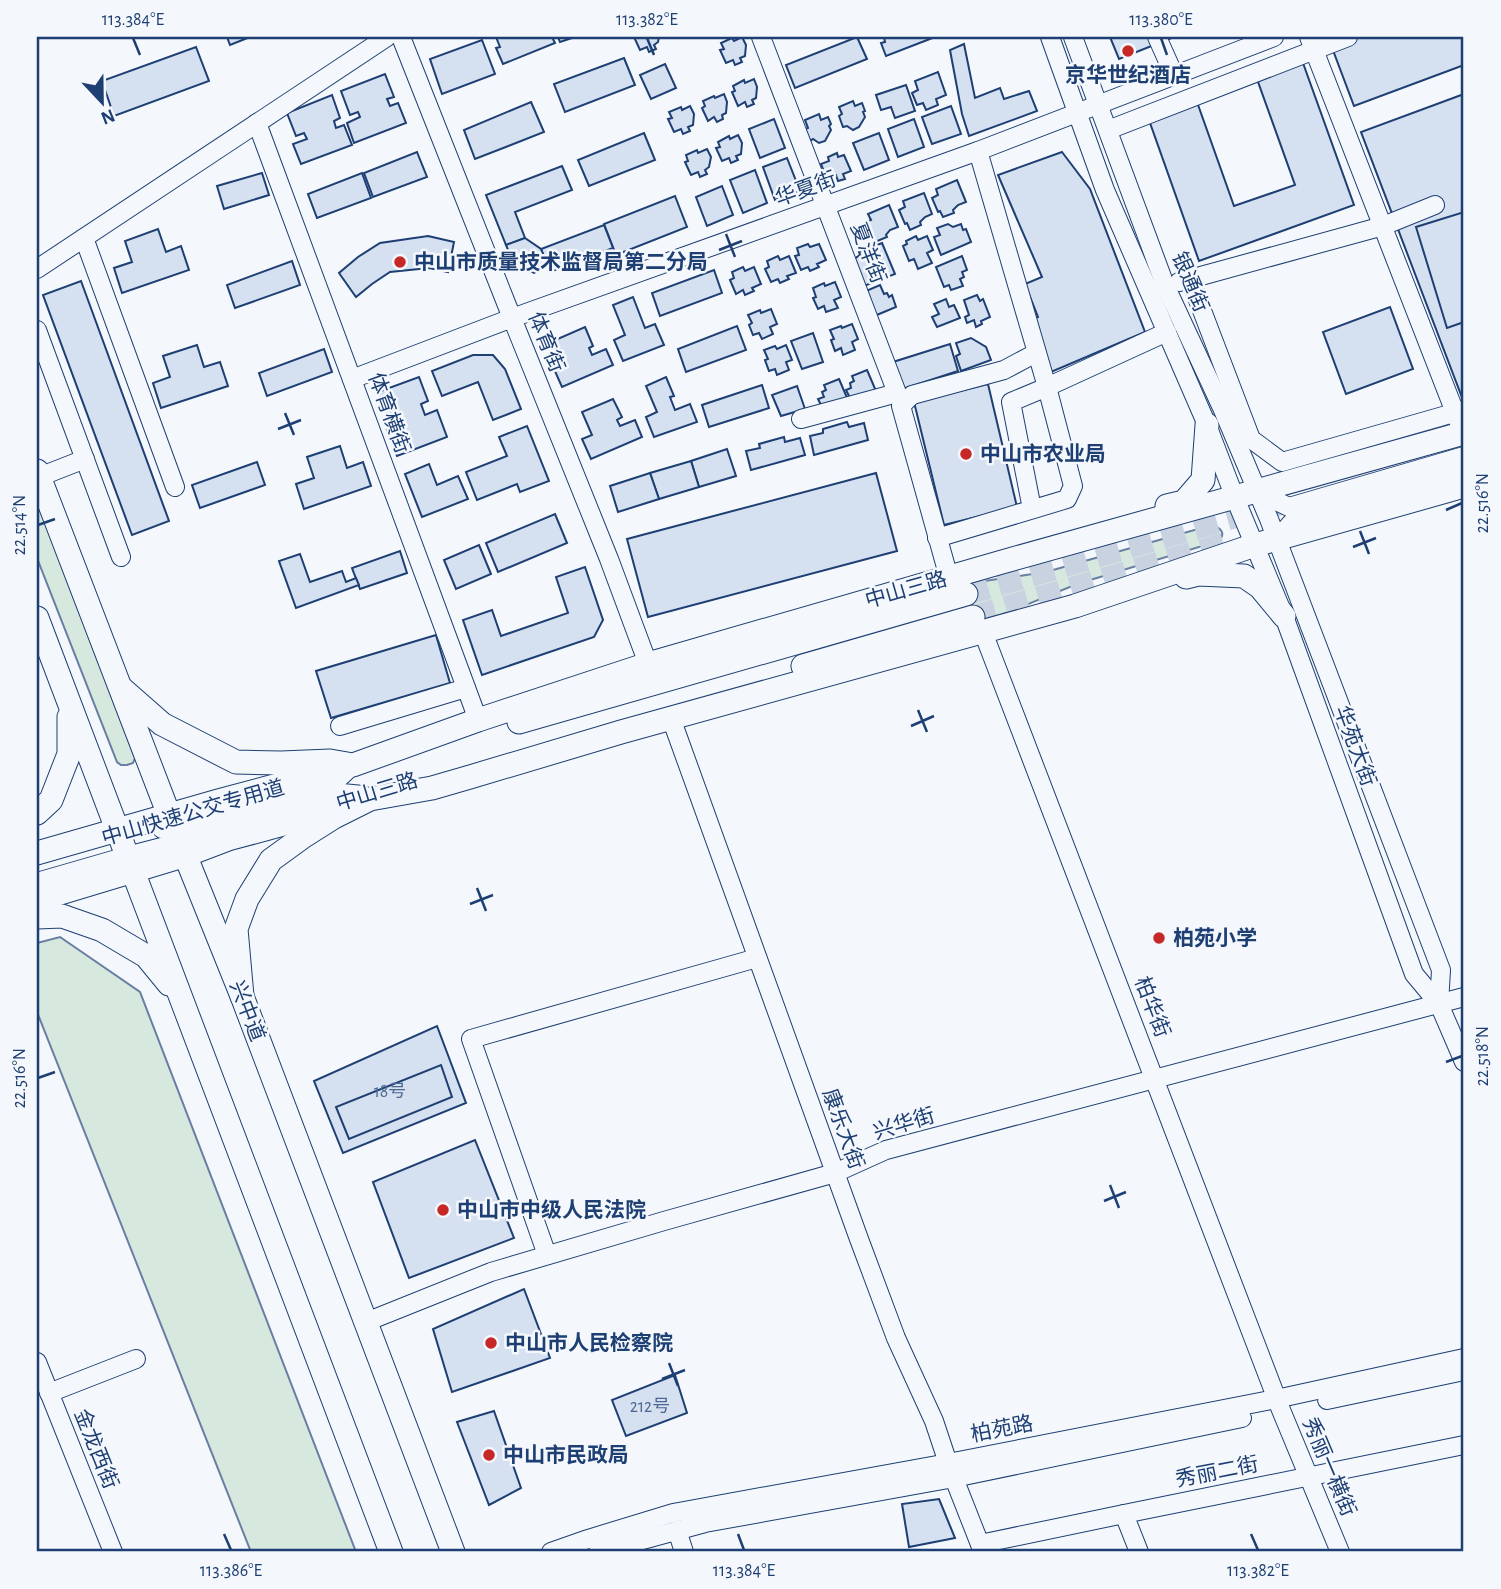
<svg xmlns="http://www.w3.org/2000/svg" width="1501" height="1589" font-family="'Alegreya Sans','Noto Sans SC',sans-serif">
<rect width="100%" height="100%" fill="#f4f7fb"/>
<g fill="#d7e8df" stroke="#687fa3" stroke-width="2">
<path d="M37 501 135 758 133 763 127 765H121L117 762 37 558Z"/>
<path d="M1212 525C1221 528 1226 533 1219 541L1077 584 977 625 964 584 1046 572Z"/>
<path d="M60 937 140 992 356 1552H251L37 1012V943Z"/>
</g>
<g fill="#d5e0f0" stroke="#1d3f73" stroke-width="2">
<path d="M227 37H250L230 45Z"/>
<path d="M496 37H552L555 43 503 64 496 48 500 47Z"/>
<path d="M558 37H575L560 42Z"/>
<path d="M634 37H659L658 42 654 45 656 49 649 52 647 47 640 50Z"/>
<path d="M742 37 746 45 745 56 740 58 742 62 735 65 733 60 726 63 720 50 724 49 721 43 732 38 734 41Z"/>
<path d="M857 37 867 59 795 88 786 65Z"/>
<path d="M884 37H935L886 56 881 43 885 42Z"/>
<path d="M1110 37H1174L1119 59Z"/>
<path d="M1328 37H1464V65L1354 106Z"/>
<path d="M482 40 495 74 442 94 430 59Z"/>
<path d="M964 44 975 98 1000 88 1004 99 1029 91 1037 111 969 136 962 114 950 50Z"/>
<path d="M196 47 209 81 114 116 102 81Z"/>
<path d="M624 58 635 85 565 112 554 84Z"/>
<path d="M1303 63 1354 205 1199 261 1149 120 1197 102 1234 206 1295 185 1257 79Z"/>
<path d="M665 64 676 88 651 99 640 75Z"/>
<path d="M938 72 946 95 936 99 938 105 926 110 923 103 917 105 912 93 918 90 915 81Z"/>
<path d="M385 74 394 97 387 99 390 106 398 103 406 123 354 143 347 123 360 117 358 112 350 115 341 91Z"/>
<path d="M754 79 757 87 756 98 752 100 754 104 747 107 745 102 738 106 732 92 735 91 733 86 744 80 745 83Z"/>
<path d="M906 85 915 111 895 118 891 107 881 110 876 95Z"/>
<path d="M724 94 727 102 726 113 722 115 723 119 717 122 714 117 708 121 702 108 705 106 703 101 714 96 715 98Z"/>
<path d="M1464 94V400H1463L1361 132Z"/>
<path d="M332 95 340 118 334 121 336 128 344 125 352 145 301 164 293 144 307 139 304 133 296 136 287 113Z"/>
<path d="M853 101 855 106 862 103 865 111 863 112 865 117 859 127 853 130 847 126 843 127 839 116 842 114 839 107Z"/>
<path d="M531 102 544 132 475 159 464 130Z"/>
<path d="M690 106 694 114 693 125 688 127 690 131 683 134 681 129 674 132 668 119 672 118 669 112 681 107 682 110Z"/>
<path d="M951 106 961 134 932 144 922 117Z"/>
<path d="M819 114 821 120 828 117 831 124 829 126 831 130 825 141 819 143 813 139 810 141 805 129 808 128 805 120Z"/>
<path d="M774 119 785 148 760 158 749 129Z"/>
<path d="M914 119 924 147 898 157 888 129Z"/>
<path d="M644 133 655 160 589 186 578 160Z"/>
<path d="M879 133 889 160 864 170 853 143Z"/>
<path d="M738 135 742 143 741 154 736 156 738 160 731 163 729 158 722 161 716 148 720 147 718 142 729 136 730 139Z"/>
<path d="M707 149 711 157 709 167 705 170 707 174 700 177 698 172 691 175 685 162 688 161 686 155 697 150 698 153Z"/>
<path d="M417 152 427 177 373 197 364 173Z"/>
<path d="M1062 152 1090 189 1145 332 1051 372 1029 321 1038 317 1025 284 1042 277 998 175Z"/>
<path d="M837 153 838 157 844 155 851 171 843 174 845 179 838 181 836 175 827 179 821 164 829 161 828 157Z"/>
<path d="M787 158 800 191 775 200 763 167Z"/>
<path d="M562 166 572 190 515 212 525 238 506 245 486 195Z"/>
<path d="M755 170 767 203 743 213 730 180Z"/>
<path d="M262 173 269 195 224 209 217 186Z"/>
<path d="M362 173 371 198 317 218 308 194Z"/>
<path d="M957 180 966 202 958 205 953 210 954 213 943 217 940 211 938 212 932 198 938 195 936 189Z"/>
<path d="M722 186 733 215 707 226 696 197Z"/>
<path d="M924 193 932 214 925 217 920 222 921 225 910 230 907 223 905 224 899 210 905 207 903 201Z"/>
<path d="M675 196 687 227 616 255 604 224Z"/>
<path d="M889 205 898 227 890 230 886 235 887 237 875 242 873 235 871 236 865 222 871 220 868 214Z"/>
<path d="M1464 212V322L1447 328 1416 227Z"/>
<path d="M948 224 953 227 961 224 963 230 966 229 971 242 941 255 934 237 940 235 937 228Z"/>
<path d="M604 225 613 248 550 272 541 249Z"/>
<path d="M158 229 166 252 181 246 189 270 122 293 114 268 132 262 125 241Z"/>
<path d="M428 236 454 242 448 272 429 268 390 272 372 284 356 297 339 273 358 257 380 243Z"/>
<path d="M916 236 918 240 927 236 933 250 927 253 932 263 918 269 914 259 909 261 903 246 907 244 906 241Z"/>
<path d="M525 238 541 249 548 266 534 273 513 262 506 245Z"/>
<path d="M882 243 895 274 864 286 854 259 860 255 859 252Z"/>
<path d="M808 244 810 247 819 244 826 260 817 264 819 267 810 271 808 267 801 270 795 256 799 255 797 248Z"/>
<path d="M778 256 780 260 789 256 796 273 787 276 789 279 780 283 778 279 771 282 765 269 769 267 767 261Z"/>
<path d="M962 256 967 270 962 272 964 277 960 279 963 286 951 290 949 285 944 287 936 267Z"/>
<path d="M292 261 300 285 235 308 227 285Z"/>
<path d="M743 267 745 271 754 267 761 284 752 288 754 291 745 295 743 290 736 294 730 280 734 278 732 272Z"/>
<path d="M714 270 722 293 660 316 652 293Z"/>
<path d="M81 281 169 521 132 535 43 295Z"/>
<path d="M835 282 841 297 834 300 838 308 826 312 824 306 818 309 813 298 816 297 813 288 824 283 825 286Z"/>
<path d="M880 285 884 294 887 293 889 297 892 295 896 307 872 317 866 291Z"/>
<path d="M977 295 980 301 983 299 990 317 981 321 982 324 976 327 974 320 967 323 965 317 969 315 964 300Z"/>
<path d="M633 297 645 328 655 324 664 345 623 361 614 340 625 335 613 305Z"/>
<path d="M946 299 949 307 954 305 960 318 937 327 932 317 939 314 934 304Z"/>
<path d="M1390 307 1413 369 1346 394 1323 332Z"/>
<path d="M771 309 777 324 770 327 773 334 762 339 759 333 753 335 749 325 752 323 748 315 760 310 761 313Z"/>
<path d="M852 324 858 339 852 342 855 350 843 355 841 348 835 351 831 340 834 339 830 330 841 326 842 328Z"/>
<path d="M737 326 746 350 686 372 678 349Z"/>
<path d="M585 327 593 346 589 348 592 355 606 349 613 365 562 387 554 369 563 365 553 341Z"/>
<path d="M813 333 823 362 802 369 791 341Z"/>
<path d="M971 338 986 347 991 360 961 371 956 356 960 354 956 343Z"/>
<path d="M950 344 958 371 903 389 893 362Z"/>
<path d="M197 345 204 367 220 362 228 386 161 408 153 383 170 377 163 356Z"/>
<path d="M786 345 792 360 786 362 789 370 777 375 775 369 769 371 765 360 768 359 764 350 775 346 777 349Z"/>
<path d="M324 349 332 372 267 396 259 373Z"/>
<path d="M473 355H493L505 369 521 409 493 420 478 382 442 396 432 371Z"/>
<path d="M867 370 876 391 851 400 846 390 851 388 850 383 854 381 852 376Z"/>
<path d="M419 377 428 401 421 404 425 415 437 410 447 437 397 456 387 430 398 426 393 413 387 415 378 392Z"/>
<path d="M666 377 674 396 670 397 675 410 690 404 697 422 654 437 646 417 657 412 646 386Z"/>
<path d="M839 379 848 400 823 409 818 399 824 397 822 392 826 390 824 385Z"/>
<path d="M988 384 1017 507 944 525 914 402Z"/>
<path d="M762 385 769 408 709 427 702 405Z"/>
<path d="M797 386 805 409 781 416 772 395Z"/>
<path d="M613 399 622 417 617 420 620 426 635 420 642 437 591 459 582 439 592 435 582 412Z"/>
<path d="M847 422 849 427 864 423 868 440 814 455 810 436 823 433V429Z"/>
<path d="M527 426 549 481 520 492 517 484 477 500 466 472 507 456 499 437Z"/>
<path d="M784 437 785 442 800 438 805 455 751 470 746 451 760 448 759 444Z"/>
<path d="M340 446 347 468 363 462 371 486 304 509 296 484 314 478 307 457Z"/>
<path d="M727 449 736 476 699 487 691 461Z"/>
<path d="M691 461 699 487 659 499 650 473Z"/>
<path d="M257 462 265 485 200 508 192 485Z"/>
<path d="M429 464 437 485 458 476 468 499 422 517 405 474Z"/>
<path d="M650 473 659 499 618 512 610 486Z"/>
<path d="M876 473 897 551 648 617 627 539Z"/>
<path d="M555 514 567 543 498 572 486 543Z"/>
<path d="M479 545 491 574 456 589 444 560Z"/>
<path d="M400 551 407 573 360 589 352 568Z"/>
<path d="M300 554 310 582 342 571 346 582 356 578 359 585 296 608 279 561Z"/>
<path d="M585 567 603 620 594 637 482 675 463 620 492 610 501 636 568 613 556 577Z"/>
<path d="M436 635 450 683 331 718 316 671Z"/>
<path d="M437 1026 466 1103 343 1153 314 1081Z"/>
<path d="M441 1065 452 1097 349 1139 336 1107Z"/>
<path d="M475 1140 514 1238 409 1278 373 1182Z"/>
<path d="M524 1289 550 1358 452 1392 433 1329Z"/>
<path d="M675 1375 687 1413 626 1436 612 1400Z"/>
<path d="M494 1411 521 1488 489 1505 457 1422Z"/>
<path d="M939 1499 955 1538 909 1547 902 1504Z"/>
</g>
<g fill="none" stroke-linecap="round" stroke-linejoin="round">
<g stroke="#c9d2e0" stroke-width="23" stroke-dasharray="23 11" stroke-linecap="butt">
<path d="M966 594 1286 502"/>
<path d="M973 617 1232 542"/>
</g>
<g stroke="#1d3f73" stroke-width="20">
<g id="minor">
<path d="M401 37 512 318 609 559 648 664"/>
<path d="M761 37 897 393 801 419"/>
<path d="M1050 37 1105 190 1207 425 1235 498 1284 616 1414 974 1439 1004 1464 1062"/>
<path d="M1073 37 1165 285 1223 410 1269 519 1441 970 1439 1004"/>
<path d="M1157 37 1174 75"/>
<path d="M1309 37 1463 433"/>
<path d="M257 123 478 720"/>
<path d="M1108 130 1348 37"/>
<path d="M978 151 1047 387 1167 332"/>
<path d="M84 238 175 487"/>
<path d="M37 269 387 37"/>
<path d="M1190 279 1251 439 1282 462 1464 410"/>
<path d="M1179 282 1383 226 1435 205"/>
<path d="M37 330 121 557"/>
<path d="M352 379 512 318 978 151 1274 37"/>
<path d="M39 477 85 459"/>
<path d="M1257 492 1289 507 1464 456"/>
<path d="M937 538 1067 499 1073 486 1047 387 1011 402 1032 509"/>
<path d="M1276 540 1294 520 1464 471"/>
<path d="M949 578 901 406 912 395 1004 370 1036 353"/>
<path d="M983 632 1281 1410 1340 1552"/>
<path d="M671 718 859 1239 896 1338 934 1421 948 1463 983 1552"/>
<path d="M340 726 466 688"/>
<path d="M162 829 337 780 353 765"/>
<path d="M37 882 127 856 181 842 342 793 363 795"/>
<path d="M547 1255 471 1039 757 958"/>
<path d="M366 1322 491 1272 664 1221 835 1173 886 1150 1464 997"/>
<path d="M37 1362 113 1552"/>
<path d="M49 1393 136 1359"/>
<path d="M1327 1400 1464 1371"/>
<path d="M1124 1514 1139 1552"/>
<path d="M677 1530 684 1552"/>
<path d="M980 1544 1124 1514 1464 1445"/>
<path d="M551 1552 588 1539 673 1513 948 1463 1276 1399 1464 1358"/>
<path d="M598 1552 705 1523 954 1478 1242 1418"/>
</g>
</g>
<g stroke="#1d3f73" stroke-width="25">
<g id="major">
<path d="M37 471 169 815 242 996 453 1552"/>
<path d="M1167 506 1184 502 1203 480 1207 425"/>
<path d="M1186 577 1198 574 1244 576 1260 587 1284 616"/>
<path d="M37 618 391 1552"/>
<path d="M803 666 973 617"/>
<path d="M121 688 162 724 236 762 281 763 330 761 353 765 478 720 648 664 1002 562 1464 433"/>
<path d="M519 722 966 594"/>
<path d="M37 813 51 800 69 754V717"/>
<path d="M37 853 218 801 330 771"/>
<path d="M37 900 186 855 228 839 280 825 334 805"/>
<path d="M37 917 62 916 102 930 146 956 169 984"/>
<path d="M242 996 236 929 247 899 271 860 304 836 334 817 370 799 432 788 470 777 621 732 1075 606 1255 545 1464 486"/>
</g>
</g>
<use href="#minor" stroke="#f4f7fb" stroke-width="18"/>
<use href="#major" stroke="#f4f7fb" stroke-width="23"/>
</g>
<path fill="none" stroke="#1d3f73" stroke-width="2.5" d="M133 38 140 55M647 38 654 55M1161 38 1167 55M726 234 735 257M719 250 742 241M285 413 294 435M278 429 301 420M1446 510 1462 503M38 525 55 519M1360 531 1369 554M1353 547 1376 538M918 710 927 732M911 726 934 716M477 888 486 911M470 904 493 895M1446 1062 1462 1056M38 1078 55 1072M1110 1185 1119 1208M1104 1201 1126 1192M669 1363 678 1386M662 1379 685 1370M224 1534 231 1550M738 1534 744 1550M1251 1534 1258 1550"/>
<g fill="#c62828" stroke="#f4f7fb" stroke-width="2.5">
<circle cx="1128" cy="51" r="7"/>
<circle cx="400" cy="262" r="7"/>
<circle cx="966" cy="454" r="7"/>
<circle cx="1159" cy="938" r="7"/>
<circle cx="443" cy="1210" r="7"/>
<circle cx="491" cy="1343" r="7"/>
<circle cx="489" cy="1455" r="7"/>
</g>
<g text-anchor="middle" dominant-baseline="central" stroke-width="5" stroke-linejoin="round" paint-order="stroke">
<g font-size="18" fill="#4b6792">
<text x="390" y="1092">18号</text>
<text x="650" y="1407">212号</text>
</g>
<g font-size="21" font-weight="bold" fill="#1d3f73" stroke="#f4f7fb" text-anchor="start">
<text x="1128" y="75" text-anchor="middle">京华世纪酒店</text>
<text x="414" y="262">中山市质量技术监督局第二分局</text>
<text x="980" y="454">中山市农业局</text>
<text x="1173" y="938">柏苑小学</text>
<text x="457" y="1210">中山市中级人民法院</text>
<text x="505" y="1343">中山市人民检察院</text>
<text x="503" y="1455">中山市民政局</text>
</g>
<g font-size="21" fill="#1d3f73" stroke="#f4f7fb">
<text transform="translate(806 189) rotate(-20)">华夏街</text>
<text transform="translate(868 253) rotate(69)">夏洋街</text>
<text transform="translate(1190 282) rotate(67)">银通街</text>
<text transform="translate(546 342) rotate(68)">体育街</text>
<text transform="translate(389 413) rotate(70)">体育横街</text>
<text transform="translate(906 590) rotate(-16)">中山三路</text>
<text transform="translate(1355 746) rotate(70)">华苑大街</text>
<text transform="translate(377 792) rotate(-17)">中山三路</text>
<text transform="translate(193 813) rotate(-16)">中山快速公交专用道</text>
<text transform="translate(1152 1007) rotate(69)">柏华街</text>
<text transform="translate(247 1011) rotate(69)">兴中道</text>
<text transform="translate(904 1124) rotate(-17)">兴华街</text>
<text transform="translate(843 1129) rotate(70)">康乐大街</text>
<text transform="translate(1002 1429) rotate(-11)">柏苑路</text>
<text transform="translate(96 1449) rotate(68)">金龙西街</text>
<text transform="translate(1329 1467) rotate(67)">秀丽一横街</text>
<text transform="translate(1217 1472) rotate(-11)">秀丽二街</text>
</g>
</g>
<rect width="1501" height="1589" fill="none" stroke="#f4f7fb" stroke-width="77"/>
<g transform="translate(102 102) rotate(158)" stroke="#f4f7fb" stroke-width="5" paint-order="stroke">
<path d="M0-5L12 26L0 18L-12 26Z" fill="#1d3f73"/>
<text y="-10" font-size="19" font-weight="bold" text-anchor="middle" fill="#1d3f73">N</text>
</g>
<rect x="38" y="38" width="1424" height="1512" fill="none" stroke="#1d3f73" stroke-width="2.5"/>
<g font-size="18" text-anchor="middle" fill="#1d3f73">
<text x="133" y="25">113.384°E</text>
<text x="647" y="25">113.382°E</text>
<text x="1161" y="25">113.380°E</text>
<text transform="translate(1482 503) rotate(-90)" y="6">22.516°N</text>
<text transform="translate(19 525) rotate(-90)" y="6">22.514°N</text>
<text transform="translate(1482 1056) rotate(-90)" y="6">22.518°N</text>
<text transform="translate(19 1078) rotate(-90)" y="6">22.516°N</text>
<text x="231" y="1576">113.386°E</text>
<text x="744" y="1576">113.384°E</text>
<text x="1258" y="1576">113.382°E</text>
</g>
</svg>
